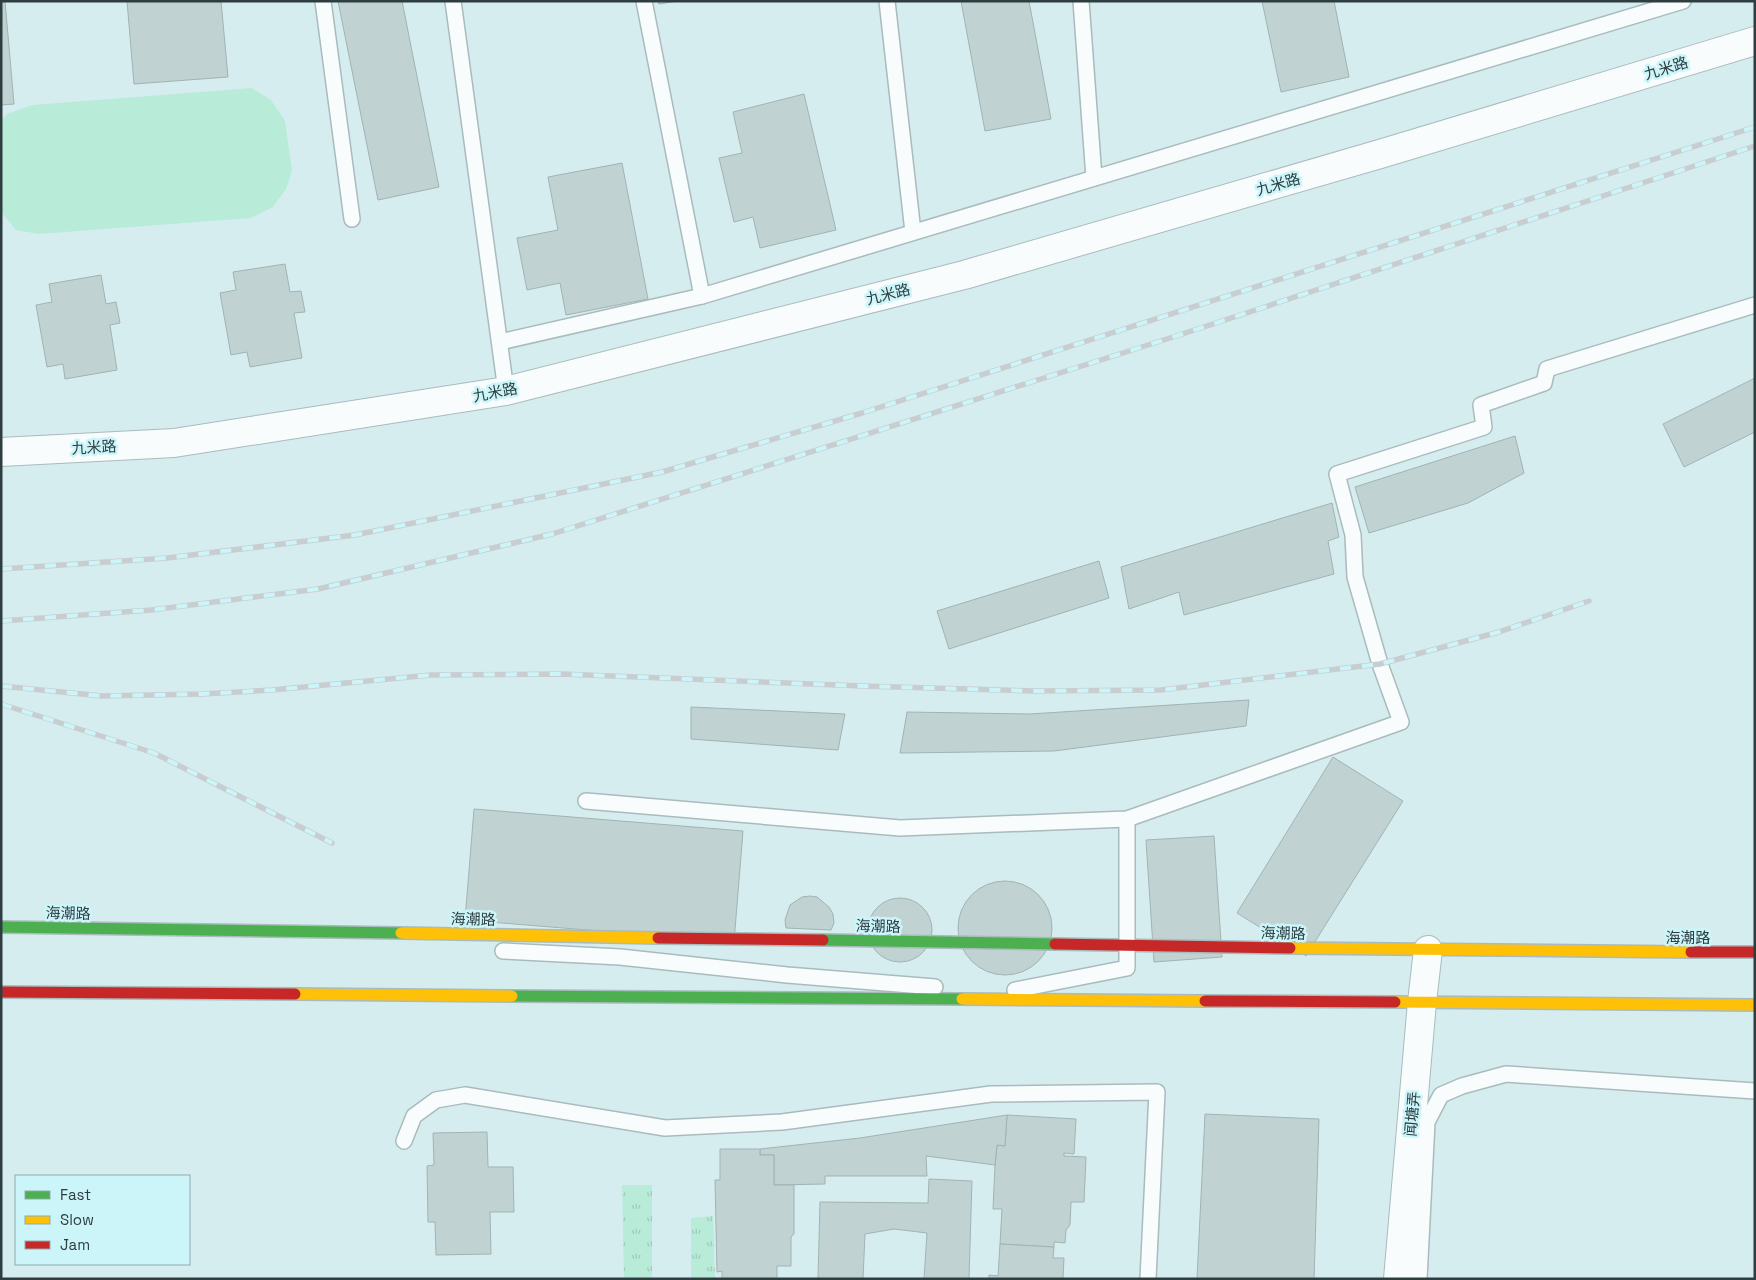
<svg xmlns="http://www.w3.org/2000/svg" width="1756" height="1280" font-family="'Space Grotesk','Noto Sans SC',sans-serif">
<defs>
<pattern id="grass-tufts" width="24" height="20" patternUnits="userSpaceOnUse" patternTransform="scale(1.25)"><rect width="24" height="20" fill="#b9ebd9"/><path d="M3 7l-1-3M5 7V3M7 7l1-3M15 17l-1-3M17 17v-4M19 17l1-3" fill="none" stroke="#9fcabb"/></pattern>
</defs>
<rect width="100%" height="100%" fill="#d6edf0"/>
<g fill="url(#grass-tufts)">
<path d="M622 1185H652V1279H624Z"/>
<path d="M713 1216 715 1279H691V1218Z"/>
</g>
<path fill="#b9ebd9" d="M252 88 271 100 285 121 292 171 286 189 273 207 251 218 39 234 16 230 1 212V121L7 114 32 105Z"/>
<g fill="#c1d2d2" stroke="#a1b3b3">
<path d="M1 1H5L14 104 1 105Z"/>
<path d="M127 1H221L228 77 134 84Z"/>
<path d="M338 1H402L439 187 378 200Z"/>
<path d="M658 1H678L659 4Z"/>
<path d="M961 1H1029L1051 119 985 131Z"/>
<path d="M1262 1H1334L1349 77 1281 92Z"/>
<path d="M804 94 836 230 760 248 753 217 734 222 719 158 742 153 733 112Z"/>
<path d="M622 163 648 299 566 315 560 283 527 290 517 238 558 230 548 177Z"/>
<path d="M285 264 290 292 301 291 305 312 294 313 302 358 250 367 247 352 231 355 220 293 236 290 233 272Z"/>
<path d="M101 275 106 304 116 302 120 323 110 325 117 370 65 379 63 364 47 367 36 305 52 302 49 284Z"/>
<path d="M1755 378V432L1684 467 1663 424Z"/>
<path d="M1515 436 1524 473 1468 503 1369 533 1355 487Z"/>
<path d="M1332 503 1339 537 1328 541 1334 574 1184 615 1179 592 1129 609 1121 567Z"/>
<path d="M1099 561 1109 598 949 649 937 611Z"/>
<path d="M1249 700 1246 726 1054 751 900 753 907 712 1030 714Z"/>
<path d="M691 707 845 714 838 750 691 739Z"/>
<path d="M1333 757 1403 801 1306 956 1237 913Z"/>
<path d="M474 809 743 831 734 942 465 920Z"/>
<path d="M1214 836 1222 957 1154 962 1146 840Z"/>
<circle cx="1005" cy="928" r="47"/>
<path d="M810 896 817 897 829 907 833 914 834 923 831 930 786 928 785 920 790 905 802 897Z"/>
<circle cx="900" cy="930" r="32"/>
<path d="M1205 1114 1319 1119 1314 1279H1197Z"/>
<path d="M1007 1115 1076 1119 1074 1154 1064 1153V1156L1086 1157 1084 1202H1071L1070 1225 1066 1230 1065 1243 1054 1242V1247L1000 1244 1002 1209H993L995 1165 997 1145 1005 1146Z"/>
<path d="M1007 1115 1005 1146 997 1145 995 1165 926 1156 927 1176H825V1184L774 1185V1155H760V1149L860 1138Z"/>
<path d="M487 1132 488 1167H513L514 1212H490L491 1254 436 1255 435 1222H428L427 1166 434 1165 433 1133Z"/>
<path d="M720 1149H760V1155H774V1185H794V1234L791 1237V1266H777V1279H722V1271L717 1272 715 1180H720Z"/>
<path d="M929 1179 972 1181 969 1279H924L927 1233 894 1229 865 1234 863 1279H818L820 1202 928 1203Z"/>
<path d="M1000 1244 1054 1247 1053 1258H1064L1063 1279H989V1275L998 1276Z"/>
</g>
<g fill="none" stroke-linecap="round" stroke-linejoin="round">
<g stroke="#a9bbbd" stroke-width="18">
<g id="lane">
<path d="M323 1 352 219"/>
<path d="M453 1 506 391"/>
<path d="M644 1 702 296"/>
<path d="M887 1 913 232"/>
<path d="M1081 1 1094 178"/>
<path d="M500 342 702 296 1683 1"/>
<path d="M586 801 900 828 1127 819 1401 722 1380 664 1355 577 1353 535 1337 474 1484 427 1481 405 1544 383 1547 369 1755 305"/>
<path d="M503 951 620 957 787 975 935 987"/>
<path d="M1015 990 1127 968V819"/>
<path d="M404 1141 414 1116 436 1100 465 1095 665 1128 782 1122 991 1094 1157 1092 1148 1279"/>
<path d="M1419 1279 1427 1122 1441 1095 1462 1086 1506 1074 1755 1091"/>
</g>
</g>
<g stroke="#a9bbbd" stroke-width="30">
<g id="street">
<path d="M1 452 174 443 506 391 964 275 1380 154 1755 41"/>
<path d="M1398 1279 1422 1002 1428 950"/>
</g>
</g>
<g stroke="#a9bbbd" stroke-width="14">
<g id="fast">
<path d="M1 927 401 933"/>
<path d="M823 940 1055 944"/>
<path d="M512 996 962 999"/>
</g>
</g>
<g stroke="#a9bbbd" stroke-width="14">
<g id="slow">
<path d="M401 933 658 938"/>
<path d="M1290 948 1691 952"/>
<path d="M295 994 512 996"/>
<path d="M962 999 1205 1001"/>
<path d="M1395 1002 1755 1005"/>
</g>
</g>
<g stroke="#a9bbbd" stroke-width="14">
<g id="jam">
<path d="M658 938 823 940"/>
<path d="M1055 944 1290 948"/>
<path d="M1691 952H1755"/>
<path d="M1 992 295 994"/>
<path d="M1205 1001 1395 1002"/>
</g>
</g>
<use href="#lane" stroke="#f9fcfd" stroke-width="15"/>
<use href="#street" stroke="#f9fcfd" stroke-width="28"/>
<use href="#fast" stroke="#4caf50" stroke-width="11"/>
<use href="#slow" stroke="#ffc107" stroke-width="11"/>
<use href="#jam" stroke="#c62828" stroke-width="11"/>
<g stroke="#c8ced0" stroke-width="5.5">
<g id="rail">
<path d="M1 569 167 558 355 535 662 472 862 413 1755 127"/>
<path d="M1 621 151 610 318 589 552 534 1170 338 1755 146"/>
<path d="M1 686 102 696 202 694 272 690 431 675 561 674 862 686 1034 691 1161 690 1380 664 1499 632 1589 601"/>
<path d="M1 704 154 753 332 843"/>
</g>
</g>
<use href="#rail" stroke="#ccf5fa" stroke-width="4" stroke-dasharray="11" stroke-linecap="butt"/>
</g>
<g text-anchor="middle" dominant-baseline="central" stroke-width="5" stroke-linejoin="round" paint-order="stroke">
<g font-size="15" fill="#2d3d40" stroke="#ccf5fa">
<text transform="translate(1666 68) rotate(-17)">九米路</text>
<text transform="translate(1278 184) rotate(-16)">九米路</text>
<text transform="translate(888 294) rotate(-14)">九米路</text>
<text transform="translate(495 392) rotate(-11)">九米路</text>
<text transform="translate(94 447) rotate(-3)">九米路</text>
<text transform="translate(68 913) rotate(1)">海潮路</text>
<text transform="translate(473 919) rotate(1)">海潮路</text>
<text transform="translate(878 926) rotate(1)">海潮路</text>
<text transform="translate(1283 933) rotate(1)">海潮路</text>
<text x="1688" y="937">海潮路</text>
<text transform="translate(1412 1114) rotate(-85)">闻塘弄</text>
</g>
</g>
<rect width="1756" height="1280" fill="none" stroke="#2d3d40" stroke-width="5"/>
<rect x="15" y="1175" width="175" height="90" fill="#ccf5fa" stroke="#8cabb0"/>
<rect x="25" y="1191" width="25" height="8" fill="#4caf50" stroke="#8cabb0"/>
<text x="60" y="1200" font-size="15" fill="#2d3d40">Fast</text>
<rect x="25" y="1216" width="25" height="8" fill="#ffc107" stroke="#8cabb0"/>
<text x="60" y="1225" font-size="15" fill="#2d3d40">Slow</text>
<rect x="25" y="1241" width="25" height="8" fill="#c62828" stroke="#8cabb0"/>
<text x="60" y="1250" font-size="15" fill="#2d3d40">Jam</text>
</svg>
